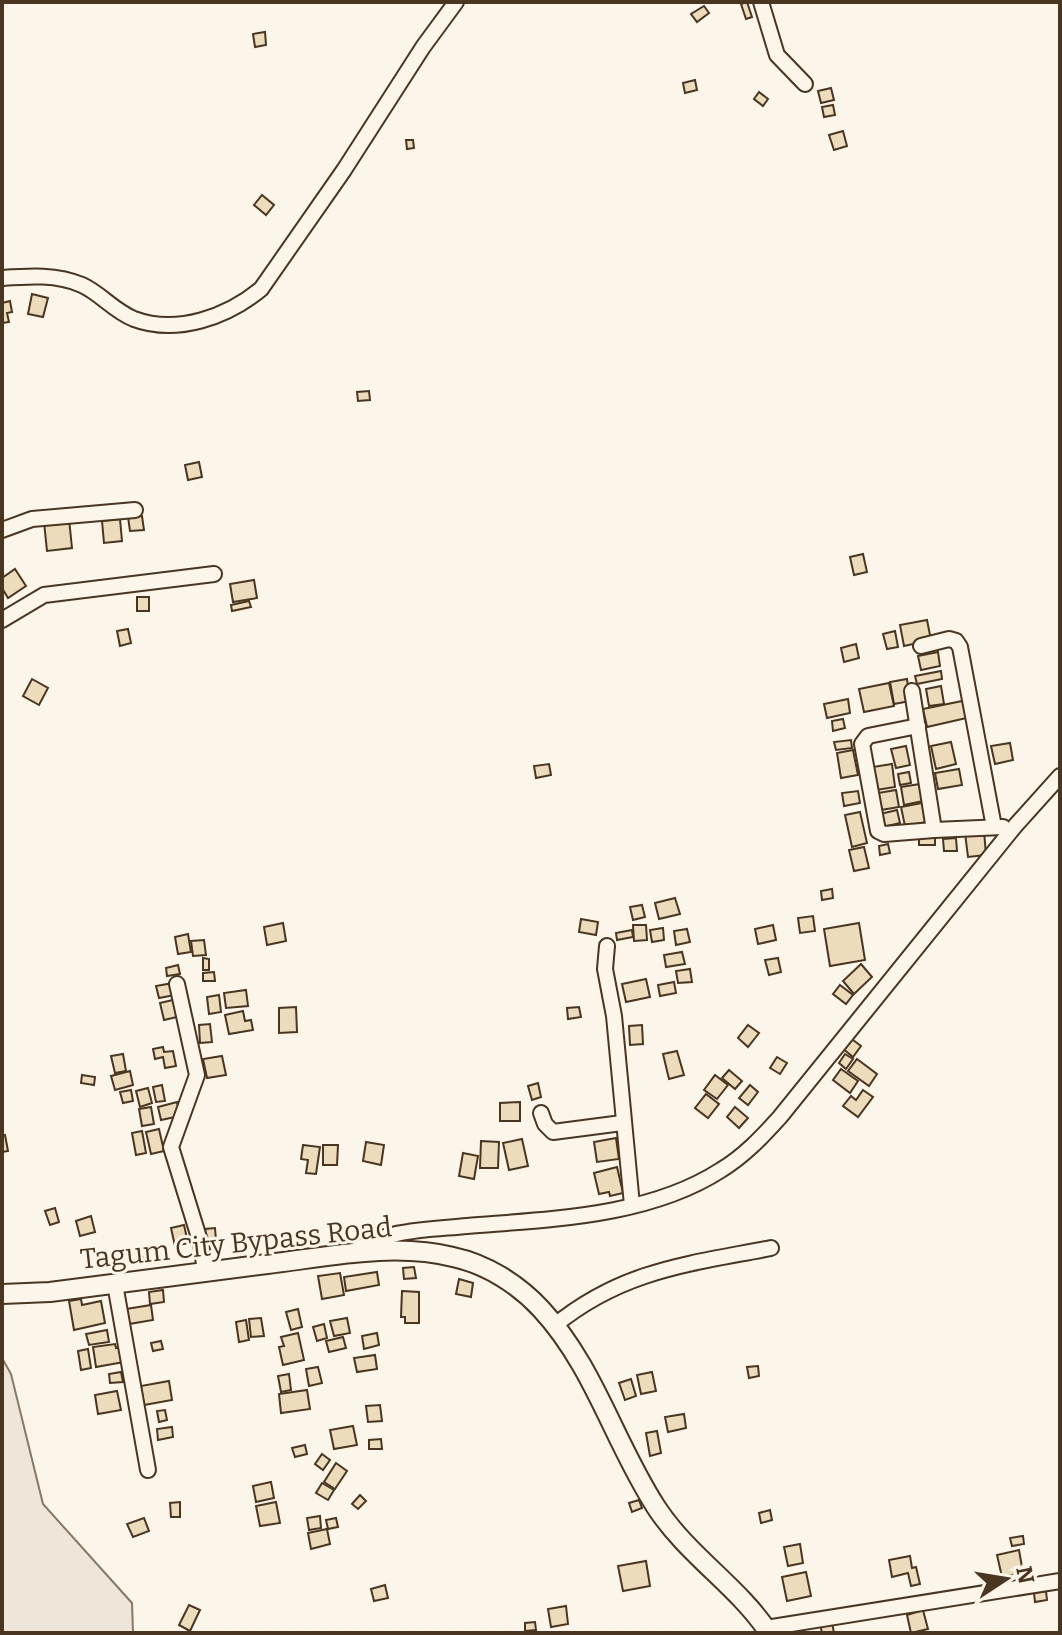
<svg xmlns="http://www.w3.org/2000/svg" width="1062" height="1635" font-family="Bitter,serif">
<rect width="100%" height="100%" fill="#fbf6e9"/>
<path fill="#ede6d9" stroke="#887966" stroke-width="2" d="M2 1358 11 1374 43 1504 132 1603 133 1633H2Z"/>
<g fill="#ecdcbc" stroke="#4a3520" stroke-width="2">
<path d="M747 2 752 17 746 19 741 4Z"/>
<path d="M704 6 709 13 697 22 691 14Z"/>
<path d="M265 32 266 45 255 47 253 34Z"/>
<path d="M695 80 697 90 685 93 683 83Z"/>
<path d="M831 88 834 100 821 103 818 91Z"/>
<path d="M759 92 768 99 763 106 754 99Z"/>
<path d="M833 105 835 115 824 117 822 107Z"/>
<path d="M843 131 847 146 834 150 829 135Z"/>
<path d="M406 140H413L414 148 407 149Z"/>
<path d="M262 195 274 205 266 215 254 205Z"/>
<path d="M32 294 48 298 43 317 28 314Z"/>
<path d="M10 301 12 312 7 313 9 322 2 323V303Z"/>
<path d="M369 391 370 400 358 401 357 392Z"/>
<path d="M199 462 202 477 188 480 185 465Z"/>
<path d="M142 516 144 530 130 531 128 517Z"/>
<path d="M69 519 72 548 47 551 44 522Z"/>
<path d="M120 519 122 541 104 543 102 521Z"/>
<path d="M863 554 867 572 854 575 850 557Z"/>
<path d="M15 569 26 586 8 598 2 588V578Z"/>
<path d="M254 580 257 598 233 602 230 584Z"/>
<rect x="137" y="597" width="12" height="14"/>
<path d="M249 601 251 607 232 611 231 605Z"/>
<path d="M927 620 931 640 904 646 900 625Z"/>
<path d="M128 629 131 643 120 646 117 631Z"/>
<path d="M895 631 898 647 887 649 883 634Z"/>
<path d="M856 644 859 658 844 662 841 648Z"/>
<path d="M938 652 940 666 921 670 918 656Z"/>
<path d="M941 671 942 679 917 684 915 676Z"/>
<path d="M32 679 48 688 39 705 23 696Z"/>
<path d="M907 679 910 701 894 704 890 682Z"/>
<path d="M889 683 894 706 864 712 859 689Z"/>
<path d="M941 686 944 704 929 706 926 689Z"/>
<path d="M848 699 850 713 827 718 824 704Z"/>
<path d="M967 700 971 717 927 727 923 709Z"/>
<path d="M843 719 845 728 833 731 832 721Z"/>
<path d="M851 740 852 748 836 750 834 742Z"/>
<path d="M951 742 956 764 936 769 931 746Z"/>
<path d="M1010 743 1013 760 995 764 991 746Z"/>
<path d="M906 746 910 765 896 768 891 749Z"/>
<path d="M853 750 858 775 841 778 837 753Z"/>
<path d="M549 764 551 775 536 778 534 766Z"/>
<path d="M892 764 895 787 876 790 873 767Z"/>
<path d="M959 769 962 785 938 789 935 773Z"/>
<path d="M909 772 911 783 900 785 898 774Z"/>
<path d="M920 784 923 801 904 805 901 787Z"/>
<path d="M896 790 899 807 881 810 878 793Z"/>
<path d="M858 791 860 803 844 806 842 793Z"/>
<path d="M922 803 926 822 905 826 901 807Z"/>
<path d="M897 810 900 823 883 827 880 814Z"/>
<path d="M860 812 867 843 852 847 845 815Z"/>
<path d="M984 831 986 855 968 857 965 833Z"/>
<rect x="919" y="838" width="16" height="7"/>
<path d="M956 838 957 851H944L943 839Z"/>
<path d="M888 844 890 853 880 855 879 846Z"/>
<path d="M864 847 869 868 854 871 849 850Z"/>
<path d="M832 889 833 898 822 900 821 891Z"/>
<path d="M675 898 680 914 659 919 655 903Z"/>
<path d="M642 905 645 917 633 920 630 907Z"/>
<path d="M813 916 815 931 800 933 798 918Z"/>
<path d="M581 919 598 922 596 935 579 932Z"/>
<path d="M283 923 286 941 267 945 264 927Z"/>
<path d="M859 923 865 960 830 966 824 929Z"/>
<path d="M633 925H646L647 940 634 941Z"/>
<path d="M773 925 776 940 758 944 755 929Z"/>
<path d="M663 928 664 940 652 942 650 930Z"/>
<path d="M687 929 690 942 676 945 674 931Z"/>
<path d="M632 930 633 937 617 940 616 933Z"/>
<path d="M188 934 191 952 178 954 175 937Z"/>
<path d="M204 940 206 955 193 956 191 941Z"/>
<path d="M682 952 685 964 666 967 664 955Z"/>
<path d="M203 958 209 959V970H203Z"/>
<path d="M778 958 781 972 769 975 765 960Z"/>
<path d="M861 964 872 977 854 994 843 981Z"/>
<path d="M178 965 180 974 167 976 166 968Z"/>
<path d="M690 969 692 982 678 983 676 971Z"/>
<path d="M214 972 215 981H203V973Z"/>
<path d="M646 979 650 997 626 1002 622 984Z"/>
<path d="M674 982 676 993 660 996 658 985Z"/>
<path d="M173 983 175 995 159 998 156 986Z"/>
<path d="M840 985 853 995 846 1004 833 994Z"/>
<path d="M246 990 248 1006 226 1008 224 993Z"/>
<path d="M219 995 221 1012 209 1014 207 997Z"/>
<path d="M177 999 181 1016 164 1020 160 1003Z"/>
<path d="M296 1007 297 1032 279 1033V1008Z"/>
<path d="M579 1007 581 1017 568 1019 567 1008Z"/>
<path d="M243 1011 245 1021 251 1020 253 1030 229 1034 225 1015Z"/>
<path d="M210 1024 212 1042 200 1043 199 1025Z"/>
<path d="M642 1025 643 1044 630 1045 629 1026Z"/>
<path d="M748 1025 759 1033 748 1047 738 1038Z"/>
<path d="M849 1037 861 1046 853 1057 842 1048Z"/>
<path d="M163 1047 164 1052 173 1051 176 1066 165 1068 163 1057 155 1059 153 1049Z"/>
<path d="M677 1051 684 1075 669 1079 663 1054Z"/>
<path d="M123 1054 126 1071 115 1073 111 1056Z"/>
<path d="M845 1054 853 1059 846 1069 839 1063Z"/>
<path d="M222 1056 226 1075 207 1078 203 1059Z"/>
<path d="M777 1057 787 1063 780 1074 770 1068Z"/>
<path d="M857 1059 877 1074 869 1086 848 1071Z"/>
<path d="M841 1069 858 1081 850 1093 833 1080Z"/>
<path d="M729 1070 742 1081 735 1089 722 1078Z"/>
<path d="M130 1071 133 1085 115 1090 111 1076Z"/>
<path d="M82 1075 95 1077 94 1085 81 1083Z"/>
<path d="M715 1075 728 1085 717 1099 704 1090Z"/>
<path d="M538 1083 541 1097 532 1100 528 1086Z"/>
<path d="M162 1085 165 1101 156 1102 153 1087Z"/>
<path d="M750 1085 758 1092 748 1105 739 1098Z"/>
<path d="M148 1088 152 1103 140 1107 136 1091Z"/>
<path d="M131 1090 133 1101 123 1103 120 1092Z"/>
<path d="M863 1090 873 1097 858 1117 843 1106 851 1096 856 1100Z"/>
<path d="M706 1094 719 1104 708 1118 695 1108Z"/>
<path d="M177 1102 180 1116 161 1120 158 1107Z"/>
<path d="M520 1102V1121H500V1103Z"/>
<path d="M151 1107 154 1124 142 1126 139 1109Z"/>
<path d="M735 1107 748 1118 739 1128 727 1117Z"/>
<path d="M159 1129 164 1151 151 1154 146 1132Z"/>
<path d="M142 1131 146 1153 136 1155 132 1133Z"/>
<path d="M5 1135 8 1151 2 1152V1136Z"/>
<path d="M616 1138 619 1159 597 1162 594 1142Z"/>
<path d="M522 1139 528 1166 509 1170 503 1143Z"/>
<path d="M481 1141 499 1142 498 1168H480Z"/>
<path d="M366 1142 384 1145 381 1165 363 1161Z"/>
<path d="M303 1145 320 1147 316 1174 306 1173 308 1160 301 1159Z"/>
<path d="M323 1145H338L337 1165H323Z"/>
<path d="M463 1153 478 1156 474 1179 459 1176Z"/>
<path d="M617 1167 623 1193 610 1196 609 1192 599 1194 594 1173Z"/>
<path d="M55 1208 59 1222 50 1225 45 1211Z"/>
<path d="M91 1216 95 1232 80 1236 76 1221Z"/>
<path d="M184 1225 188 1243 175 1246 171 1228Z"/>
<path d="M215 1228 216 1241 206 1242 205 1229Z"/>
<path d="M148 1247 150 1256 140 1258 139 1249Z"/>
<path d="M414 1267 416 1278 404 1279 403 1268Z"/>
<path d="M377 1272 379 1285 346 1291 344 1277Z"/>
<path d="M340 1273 344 1295 322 1299 318 1276Z"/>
<path d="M459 1279 473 1283 471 1297 456 1294Z"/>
<path d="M163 1290 164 1302 150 1304 149 1292Z"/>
<path d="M402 1291 419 1292V1323H405V1317H401Z"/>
<path d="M81 1299 82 1305 101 1301 105 1323 74 1330 69 1301Z"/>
<path d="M151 1305 153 1320 129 1324 126 1309Z"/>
<path d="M298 1309 302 1327 291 1330 286 1312Z"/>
<path d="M261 1318 264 1336 251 1337 249 1319Z"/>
<path d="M347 1318 350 1333 334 1336 330 1321Z"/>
<path d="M246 1320 249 1340 239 1342 236 1322Z"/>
<path d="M324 1324 327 1338 317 1341 313 1327Z"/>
<path d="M107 1330 109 1342 89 1345 86 1334Z"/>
<path d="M298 1333 304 1360 283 1365 279 1347 284 1346 281 1337Z"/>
<path d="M377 1333 379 1345 364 1349 362 1336Z"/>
<path d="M343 1337 346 1348 329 1352 326 1341Z"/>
<path d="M161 1341 163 1349 153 1351 151 1343Z"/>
<path d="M115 1344 116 1348 122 1347 124 1362 96 1367 93 1347Z"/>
<path d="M88 1349 91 1368 81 1370 78 1351Z"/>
<path d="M375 1355 377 1369 357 1372 354 1358Z"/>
<path d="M758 1366 759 1376 749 1378 747 1367Z"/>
<path d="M318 1367 322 1383 309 1386 306 1369Z"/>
<path d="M121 1372 123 1382 110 1383 109 1374Z"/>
<path d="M652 1372 656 1391 641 1394 637 1375Z"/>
<path d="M289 1374 291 1390 281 1392 278 1376Z"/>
<path d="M631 1379 636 1396 625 1400 619 1383Z"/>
<path d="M169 1381 172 1400 144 1405 141 1386Z"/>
<path d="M307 1390 310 1409 281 1413 279 1394Z"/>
<path d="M117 1391 121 1410 98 1414 95 1395Z"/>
<path d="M380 1405 382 1421 368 1422 366 1406Z"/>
<path d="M165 1410 167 1420 159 1422 157 1411Z"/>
<path d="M684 1414 686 1428 668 1432 665 1417Z"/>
<path d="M353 1426 357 1445 334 1449 330 1430Z"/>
<path d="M172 1427 173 1437 158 1440 157 1429Z"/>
<path d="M657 1431 661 1453 650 1456 646 1433Z"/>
<path d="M381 1439 382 1449H369V1440Z"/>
<path d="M305 1445 307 1454 295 1457 292 1448Z"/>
<path d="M322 1454 330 1460 323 1470 315 1464Z"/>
<path d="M336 1463 347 1471 335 1489 324 1482Z"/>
<path d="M271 1482 274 1498 256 1502 253 1486Z"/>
<path d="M322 1483 334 1490 328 1500 316 1493Z"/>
<path d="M360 1495 366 1501 358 1509 352 1504Z"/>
<path d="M639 1500 642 1508 632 1512 629 1503Z"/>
<path d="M180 1502V1517H171L170 1503Z"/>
<path d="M276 1502 280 1523 260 1526 256 1506Z"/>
<path d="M770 1510 772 1520 761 1523 759 1513Z"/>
<path d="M320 1516 321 1528 309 1530 307 1518Z"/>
<path d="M144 1518 149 1531 133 1537 127 1524Z"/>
<path d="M336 1518 338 1527 328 1529 326 1520Z"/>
<path d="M327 1529 330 1544 311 1549 308 1533Z"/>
<path d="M1023 1536 1024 1544 1012 1546 1010 1538Z"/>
<path d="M800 1544 803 1563 788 1566 784 1547Z"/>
<path d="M1019 1550 1023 1573 1002 1577 997 1555Z"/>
<path d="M910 1556 912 1568 916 1567 920 1584 911 1586 908 1573 892 1577 889 1560Z"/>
<path d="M646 1561 650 1586 623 1591 618 1566Z"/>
<path d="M806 1572 811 1596 787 1601 782 1577Z"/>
<path d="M385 1585 388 1598 374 1601 371 1589Z"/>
<path d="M1046 1591 1047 1600 1035 1602 1034 1593Z"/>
<path d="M189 1605 200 1610 190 1631 179 1625Z"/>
<path d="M566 1606 568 1624 551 1627 548 1609Z"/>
<path d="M923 1610 928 1629 911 1633 907 1615Z"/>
<path d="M535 1622 536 1630 525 1631V1623Z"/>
<path d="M832 1622 834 1633H822L820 1624Z"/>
</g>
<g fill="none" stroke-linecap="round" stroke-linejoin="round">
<g stroke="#4a3520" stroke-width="18">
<g id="minor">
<path d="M761 2 777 55 805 84"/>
<path d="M2 278C29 276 57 274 82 285 100 293 114 311 134 319 177 335 227 317 261 289L344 170 423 47 456 2"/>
<path d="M2 530 32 519 135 510"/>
<path d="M2 620 44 595 214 574"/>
<path d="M921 646 949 639 956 641 960 647 994 827"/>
<path d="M912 691 934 830 1003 827"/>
<path d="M918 726 868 736 862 744 878 831 884 834 934 830"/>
<path d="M607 946 605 969 614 1016 632 1205"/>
<path d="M177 984 197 1075 171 1147 201 1244 205 1271"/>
<path d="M541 1113 545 1124 553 1132 622 1123"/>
<path d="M350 1254C385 1229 425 1230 467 1226 551 1219 648 1217 721 1170 744 1156 762 1137 780 1117L1015 826 1060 776"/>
<path d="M115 1284 148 1470"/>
<path d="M554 1326C622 1270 689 1264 771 1248"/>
<path d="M766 1628 1060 1581"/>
</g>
</g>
<g stroke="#4a3520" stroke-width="22">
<path id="major" d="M2 1294 50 1292C123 1283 195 1273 267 1264 327 1257 393 1242 453 1257 486 1264 518 1284 541 1309 594 1366 614 1442 656 1507 687 1555 739 1587 769 1633"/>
</g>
<use href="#minor" stroke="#fbf6e9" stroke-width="14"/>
<use href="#major" stroke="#fbf6e9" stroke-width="18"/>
</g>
<g text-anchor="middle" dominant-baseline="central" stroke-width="6" stroke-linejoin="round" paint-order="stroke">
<g font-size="28" fill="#4a3520" stroke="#fbf6e9">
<text transform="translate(236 1243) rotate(-6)">Tagum City Bypass Road</text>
</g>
</g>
<rect width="1062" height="1635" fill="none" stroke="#4a3520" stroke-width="8"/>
<g transform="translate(1006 1579) rotate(78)" stroke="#fbf6e9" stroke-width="6" paint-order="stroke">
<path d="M0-6L14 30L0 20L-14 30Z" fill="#4a3520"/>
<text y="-12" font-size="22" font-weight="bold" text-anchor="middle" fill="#4a3520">N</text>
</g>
</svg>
